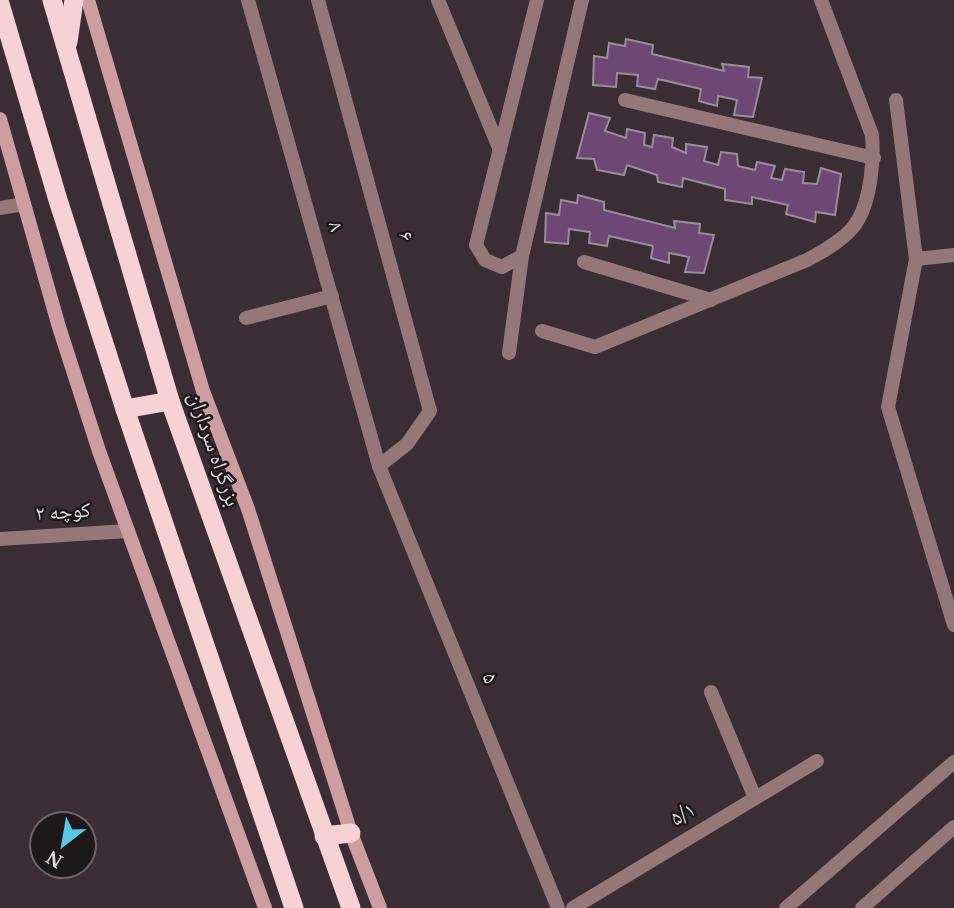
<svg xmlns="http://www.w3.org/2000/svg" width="954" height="908" font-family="Georgia,'Noto Naskh Arabic',serif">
<rect width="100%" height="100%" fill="#3a2e34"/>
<g fill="#6d4874" stroke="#988e9a" stroke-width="2">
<path d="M626 39 653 45 652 54 724 71 722 64 749 67 748 77 762 78 753 117 734 115 737 100 718 96 717 106 699 101 701 89 658 79 655 89 637 86 638 75 617 73 616 87 593 85 594 56 607 58 609 43 625 46Z"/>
<path d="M589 113 610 118 605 131 626 138 627 129 645 133 644 145 652 147 654 135 673 138 672 147 686 153V144L707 147 704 161 718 165 721 152 737 154 738 166 755 170 757 162 775 166 771 178 782 180 785 169 804 172 803 183 817 184 821 168 841 174 835 215 816 212 815 222 786 214 788 205 752 197V204L725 200V189L683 178 682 187 658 182 657 175 627 165 624 175 597 170 594 159 577 158Z"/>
<path d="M578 195 604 202V210L675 228 674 221 700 224 699 233 714 235 704 273 685 272 689 257 669 253V263L651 258 653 246 609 236 607 246 589 243 590 232 569 229 568 244 545 242 546 213 559 215 561 200 577 203Z"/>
</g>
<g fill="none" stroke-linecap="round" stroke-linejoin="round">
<g stroke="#947779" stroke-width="14">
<path d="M248 0 379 466 407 444 430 411 318 0"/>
<path d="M438 0 500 150"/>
<path d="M537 0 476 245 485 260 502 267 522 256 582 0"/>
<path d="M625 100 874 158"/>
<path d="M896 100 916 259 954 255"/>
<path d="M0 208 24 204"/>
<path d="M916 259 888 407 954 625"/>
<path d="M584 262 711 300"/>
<path d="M246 318 332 296"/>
<path d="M542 331 595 347 807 260C824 251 849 237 858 220 871 198 874 159 872 135L821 0"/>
<path d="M509 353 522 256"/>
<path d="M0 539 128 531"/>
<path d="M711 692 755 798"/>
<path d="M573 908 817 761"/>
<path d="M786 908 954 762"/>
<path d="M862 908 954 827"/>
</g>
<path stroke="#947779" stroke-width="14" d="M379 466 558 908"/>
<g stroke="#cc9ea1" stroke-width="14">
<path d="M88 0 203 391 248 509 351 833 380 908"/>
<path d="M0 119 59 327 99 451 265 908"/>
</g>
<g stroke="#f7d2d4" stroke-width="19">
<path d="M52 0 170 401 351 908"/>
<path d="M0 4 58 200 125 409 294 908"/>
<path d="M68 42 74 0"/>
<path d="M125 409 170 401"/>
<path d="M324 836 351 833"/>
</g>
</g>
<g text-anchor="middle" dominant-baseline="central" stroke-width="5" stroke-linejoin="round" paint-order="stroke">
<g font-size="21" fill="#e0d8dc" stroke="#1d181a">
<text transform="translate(334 227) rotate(74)">۸</text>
<text transform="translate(404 237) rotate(75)">۶</text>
<text transform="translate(212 450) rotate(71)">بزرگراه سرداران</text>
<text transform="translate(63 514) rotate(-4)">کوچه ۲</text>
<text transform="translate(488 679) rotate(68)">۵</text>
<text transform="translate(684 816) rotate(-31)">۵/۱</text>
</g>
</g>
<g transform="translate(63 845) rotate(211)"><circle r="33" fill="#1d181a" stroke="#6b6568" stroke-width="2"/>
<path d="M0-5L12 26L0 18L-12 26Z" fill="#58c9e3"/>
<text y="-10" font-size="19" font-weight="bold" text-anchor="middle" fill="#e0d8dc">N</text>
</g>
</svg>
